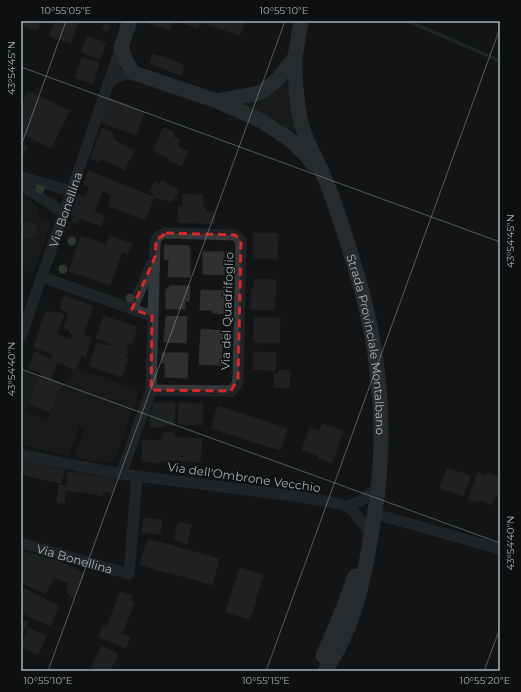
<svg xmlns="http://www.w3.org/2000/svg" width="521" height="692" font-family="Montserrat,sans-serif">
<rect width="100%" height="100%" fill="#131415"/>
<path fill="#1f2122" d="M21 211 51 222 33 274 21 269Z"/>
<g fill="#21251d">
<path d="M290 77 291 116 296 133 295 134 274 119 241 104C261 103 277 93 290 77Z"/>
<path d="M21 196 40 208 37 217 21 211Z"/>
<path d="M73 369 76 371 77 369 139 390 117 456 112 461 103 462 74 458 85 429 79 426 69 457 21 444V377L23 370 40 376 26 412 48 420 62 384 68 382Z"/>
</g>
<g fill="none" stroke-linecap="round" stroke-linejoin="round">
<path stroke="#2b3b39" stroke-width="3.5" d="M408 21 500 61"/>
</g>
<g fill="#2e3031" stroke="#2d2f31">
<path d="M22 21H40L37 30 21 25Z"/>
<path d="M55 21H78L71 43 49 36Z"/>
<path d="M142 21H173L170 30Z"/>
<path d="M177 21H245L240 35 200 22 198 28Z"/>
<path d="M104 24 110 26 108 31 102 29Z"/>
<path d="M87 36 106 43 100 59 81 52Z"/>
<path d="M153 54 184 65 181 75 150 63Z"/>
<path d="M82 58 99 63 93 84 75 78Z"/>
<path d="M28 91 69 111 51 148 21 133V106Z"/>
<path d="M109 98 129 105V107L144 112 136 135 101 122Z"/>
<path d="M102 128 114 134 112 139 134 151 124 170 101 158 100 162 91 158Z"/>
<path d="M164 128 174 133 173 137 180 140 177 146 188 152 181 166 169 160 170 159 153 150Z"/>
<path d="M21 144 27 147 21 159Z"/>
<path d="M89 171 117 183 112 195 102 191 94 212 105 216 101 226 71 215 78 195 86 198 89 187 83 184Z"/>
<path d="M162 181 179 191 172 202 155 197 150 190 155 182 160 185Z"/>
<path d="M117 183 154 197 145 220 108 206Z"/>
<path d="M183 194 203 195V208H206V212H215V224L178 222V207H183Z"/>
<path d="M74 216 79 218 77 223 72 222Z"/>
<path d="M21 222 37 225 34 238 23 237 21 244Z"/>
<path d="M254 233 278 234 277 259 253 258Z"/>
<path d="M81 236 106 245 110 236 132 244 128 254 122 252 110 285 69 271Z"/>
<path d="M165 245 190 246V277H168L169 260 164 259Z"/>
<path d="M203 252H224V275L203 274Z"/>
<path d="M255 279 276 280 274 310 251 309 252 288H254Z"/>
<path d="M169 286H190L189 301H185V309H166V289H169Z"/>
<path d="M201 290 226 291V314L213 313V310H200Z"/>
<path d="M64 296 93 306 82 338 70 333 71 331 64 328 69 313 60 309Z"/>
<path d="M46 311 53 314 54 311 64 315 56 334 71 340 73 334 82 338 83 335 91 338 85 357 81 355 76 370 51 360 53 354 34 347Z"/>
<path d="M104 316 137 327 132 343 129 342 126 350 128 351 125 357 128 358 122 377 89 366 97 343 111 347 112 344 96 338Z"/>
<path d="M166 316 187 317 186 343 164 342Z"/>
<path d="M254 317 280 318 279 343 254 342Z"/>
<path d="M201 329 223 331 221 365 199 364Z"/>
<path d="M35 352 51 359V360L57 363 51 379 62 383 50 412 29 404 41 373 29 368Z"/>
<path d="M254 352 276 353 275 371 253 369Z"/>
<path d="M162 353H188L187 378 165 377V363H162Z"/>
<path d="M279 370 290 371 289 388 274 387V374H278Z"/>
<path d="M153 403H175L174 425 163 424V427H150V411H153Z"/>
<path d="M179 403 203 404 202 425 178 424Z"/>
<path d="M218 406 258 419 251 441 211 428Z"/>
<path d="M258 419 287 429 280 450 251 441Z"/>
<path d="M322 424 343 431 332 463 318 458 319 456 302 450 310 428 319 432Z"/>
<path d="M163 433H174V437L202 439 200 462 170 460V462L159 461V463L142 461 143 440 161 441Z"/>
<path d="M21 461 44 466 41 479 21 474Z"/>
<path d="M44 466 64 470 61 483 41 479Z"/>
<path d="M447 468 470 476 463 496 440 488Z"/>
<path d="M68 472 76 473 74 491 66 490Z"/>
<path d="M76 473 85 474 82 492 74 491Z"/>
<path d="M478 473 486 476 487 473 500 478V491L498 496 496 495 492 505 479 500V503L468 499Z"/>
<path d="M85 474 94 476 92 494 82 492Z"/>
<path d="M94 476 115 479 113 493 103 491V496L92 494Z"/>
<path d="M59 485 66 486 64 504 57 502Z"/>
<path d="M144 518 162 520 160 534 142 532Z"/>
<path d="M179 522 191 525 187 544 174 540Z"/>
<path d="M148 539 166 544 158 570 140 564Z"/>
<path d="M166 544 186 550 179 575 158 570Z"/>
<path d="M186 550 201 554 194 579 179 575Z"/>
<path d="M21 551 58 561 85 574 73 599 67 592 69 583 54 577 46 594 21 582Z"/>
<path d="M201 554 219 559 212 585 194 579Z"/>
<path d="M240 568 263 575 250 619 226 612Z"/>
<path d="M21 587 59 606 50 626 21 612Z"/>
<path d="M120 592 132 596 130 601 134 603 122 634 130 637 126 648 99 637 103 626 107 628Z"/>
<path d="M21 619 28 622 21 639Z"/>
<path d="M28 628 46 636 38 655 21 647Z"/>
<path d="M102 646 118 654 110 671H93L94 669 91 668Z"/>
</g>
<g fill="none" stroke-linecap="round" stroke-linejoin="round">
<g stroke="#34383a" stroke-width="11">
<path d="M108 83 119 76 134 73"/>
<path d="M21 177 71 191"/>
<path d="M21 185 64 213"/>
<path d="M166 233 235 235 241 241 238 378 237 385 231 391 151 390 155 243C157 237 159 234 166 233Z"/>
<path d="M42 277 152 316"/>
<path d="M132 309 152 263"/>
<path id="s1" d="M21 337 121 47"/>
<path d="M21 455 121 474 294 496 331 502 347 506 357 515 369 532"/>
<path d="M121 474 151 390"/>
<path d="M347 506 359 502 378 488"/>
<path d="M375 514 500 549"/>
<path id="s2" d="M21 543 129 574 137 476"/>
</g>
<g stroke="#42484a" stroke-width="15">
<path d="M130 21 121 47 127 63 134 73 217 101 262 121 289 139 304 153 313 164"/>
<path id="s3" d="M295 57C295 80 296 104 302 127 308 145 318 162 325 179 336 206 345 234 353 261 378 337 387 419 377 498 375 513 372 528 370 542 362 589 352 631 325 671"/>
<path d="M217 101 256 94 263 91 277 80 295 57 301 21"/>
<path d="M323 656 339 619 355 576"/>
</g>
</g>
<g fill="#57614d">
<circle cx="40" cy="189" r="4.5"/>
<circle cx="72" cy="241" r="4.5"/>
<circle cx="63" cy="269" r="4.5"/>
<circle cx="130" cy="298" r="4.5"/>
</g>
<path d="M0 0H521V692H0ZM166 233 235 235 241 241 238 378 231 391 151 390 152 316 132 309 155 257 156 240Z" fill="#131415" fill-opacity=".55" fill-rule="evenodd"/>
<path fill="none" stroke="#d62828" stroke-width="3" stroke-dasharray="8 5" stroke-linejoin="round" d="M166 233 235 235 241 241 238 378 231 391 151 390 152 316 132 309 155 257 156 240Z"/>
<path fill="none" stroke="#a5b3b5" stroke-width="1" stroke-opacity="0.45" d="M21 67 500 242M21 146 66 21M21 369 500 543M48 671 285 21M266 671 500 28M484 671 500 628"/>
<g text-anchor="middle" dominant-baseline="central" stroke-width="3" stroke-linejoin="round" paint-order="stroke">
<g font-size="12" fill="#a5b3b5" stroke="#0e0f10">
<text stroke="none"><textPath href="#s1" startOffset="135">Via Bonellina</textPath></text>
<text transform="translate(227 311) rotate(-88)">Via del Quadrifoglio</text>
<text stroke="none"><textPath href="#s3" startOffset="299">Strada Provinciale Montalbano</textPath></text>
<text transform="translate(244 477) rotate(8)">Via dell'Ombrone Vecchio</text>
<text stroke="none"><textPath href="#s2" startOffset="56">Via Bonellina</textPath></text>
</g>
</g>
<rect width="521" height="692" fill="none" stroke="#0e0f10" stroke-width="44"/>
<rect x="22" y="22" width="477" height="648" fill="none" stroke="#a5b3b5" stroke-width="1.5"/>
<g font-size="10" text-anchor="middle" fill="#a5b3b5">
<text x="66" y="14">10°55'05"E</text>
<text x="284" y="14">10°55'10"E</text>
<text transform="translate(11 68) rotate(-90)" y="4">43°54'45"N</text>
<text transform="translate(510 241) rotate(-90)" y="4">43°54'45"N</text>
<text transform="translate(11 369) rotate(-90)" y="4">43°54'40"N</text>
<text transform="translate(510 543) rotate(-90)" y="4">43°54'40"N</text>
<text x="48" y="684">10°55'10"E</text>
<text x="266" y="684">10°55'15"E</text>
<text x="485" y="684">10°55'20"E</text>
</g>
</svg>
